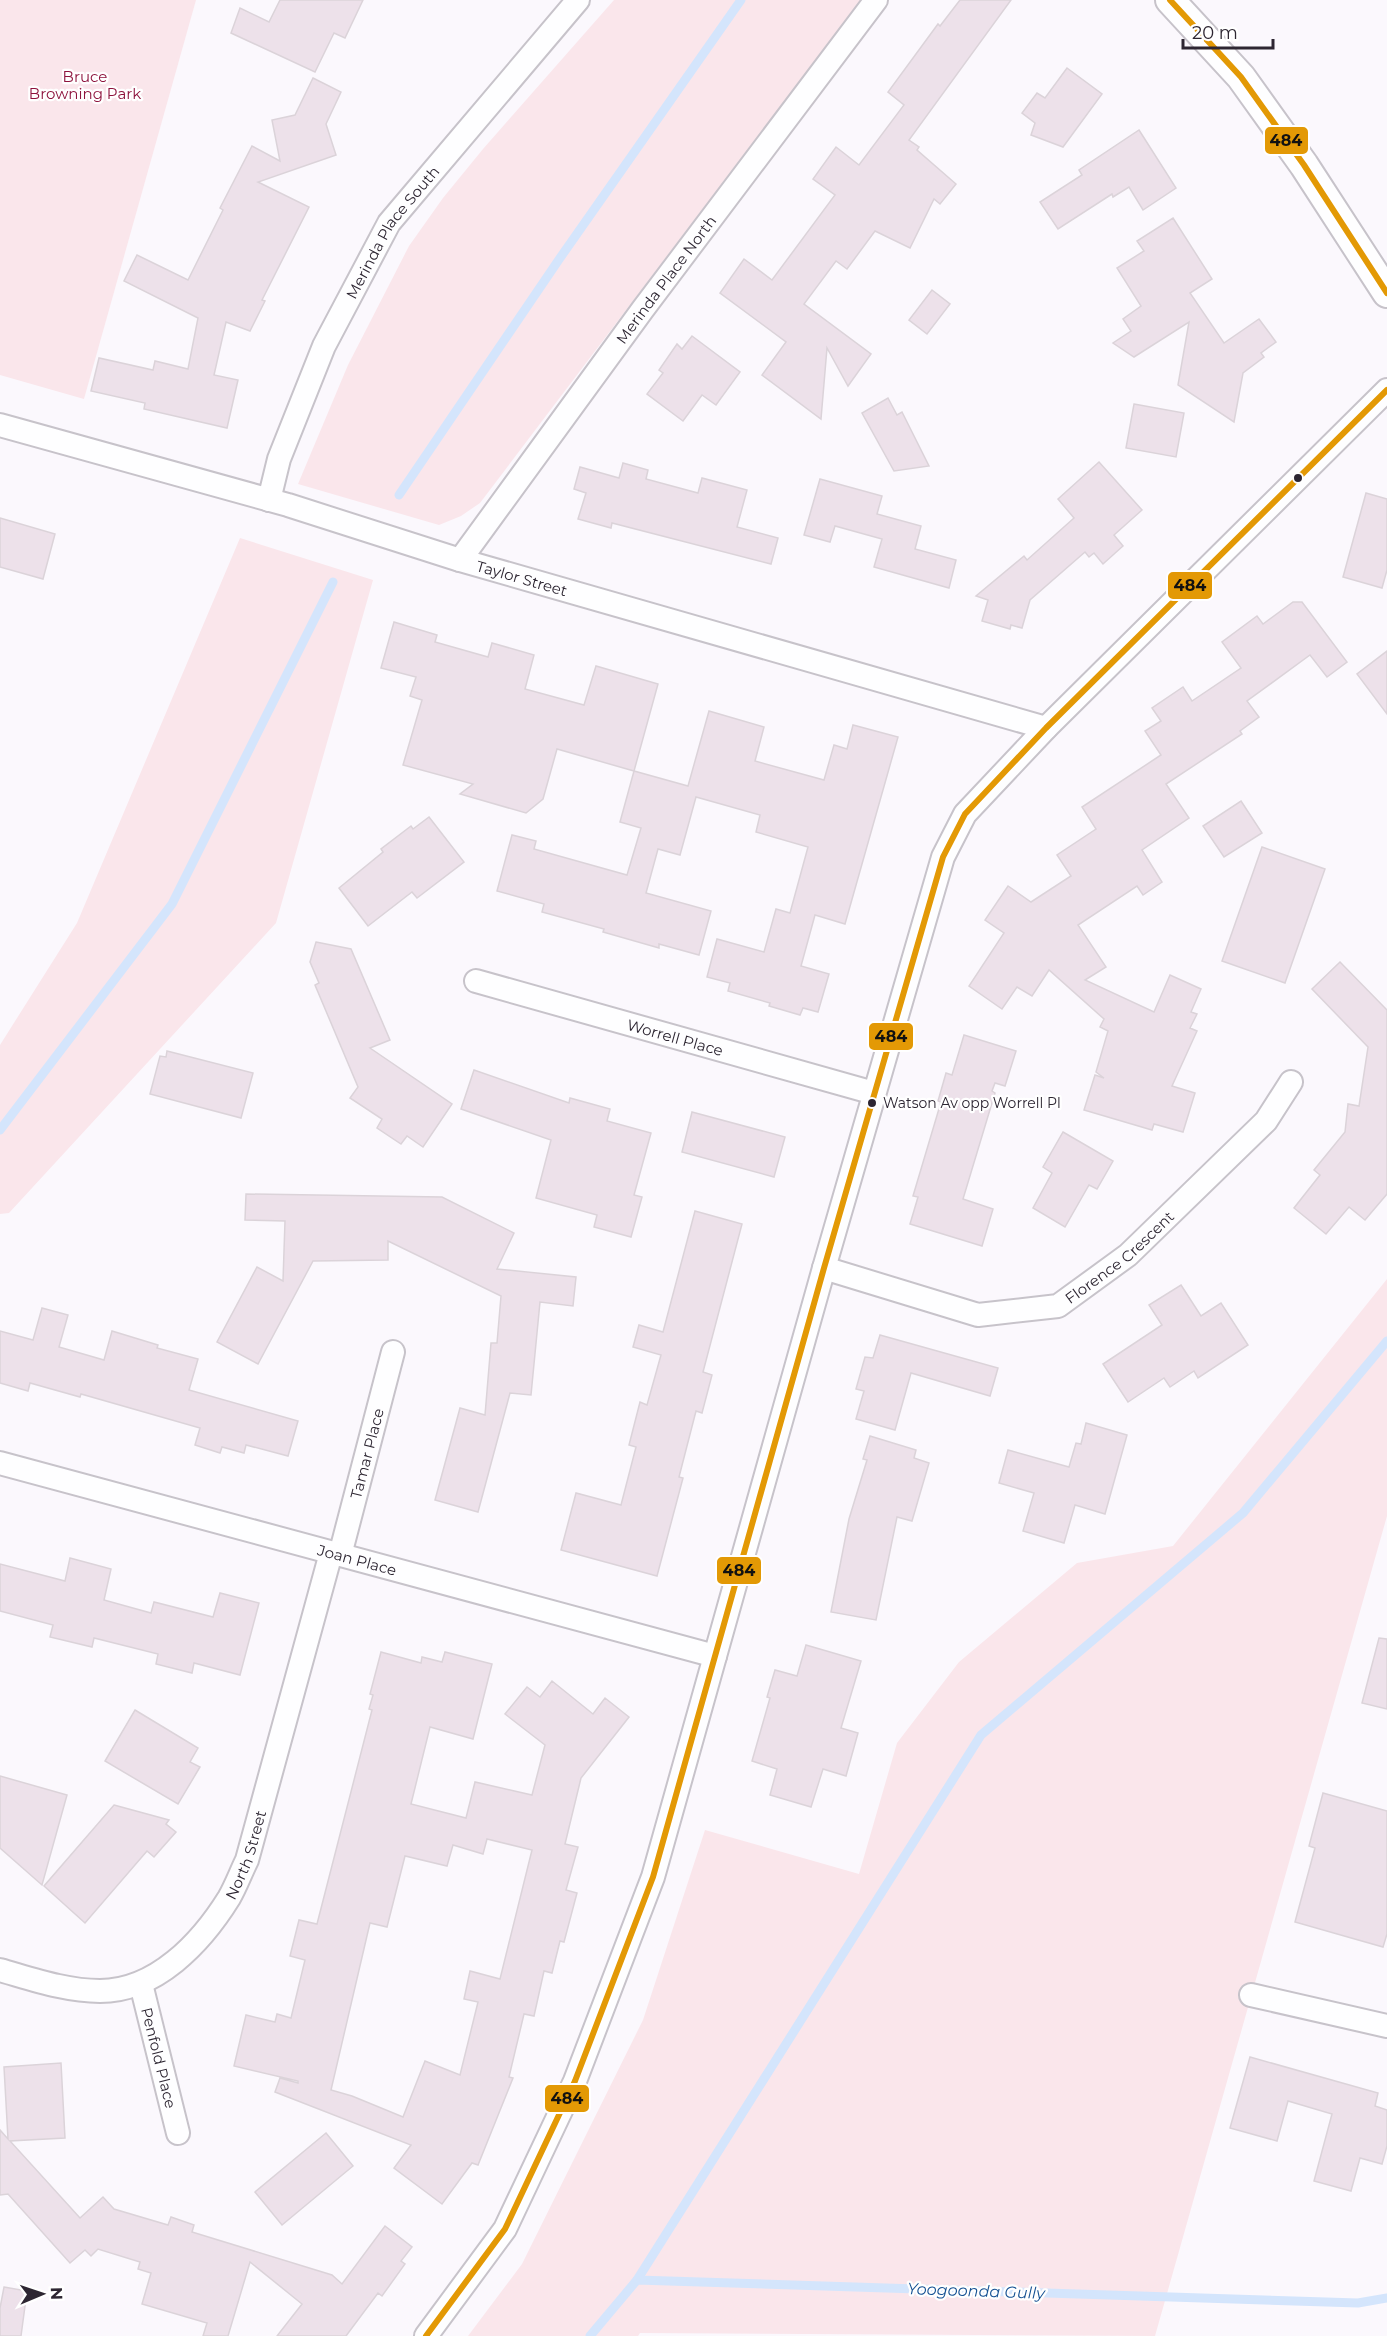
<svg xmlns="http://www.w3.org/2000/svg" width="1387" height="2336" font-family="Montserrat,sans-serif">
<rect width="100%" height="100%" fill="#fbf8fd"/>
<g fill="#fae6eb">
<path d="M0 0H196L84 399 0 375Z"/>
<path d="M614 0H861L480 503 461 516 439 525 298 484 348 365 409 246 443 198 483 149Z"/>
<path d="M240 538 373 580 276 923 9 1213 0 1214V1045L77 923Z"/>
<path d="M1387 1279V1516L1155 2336 640 2333 638 2336H468L522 2264 643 2020 705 1830 859 1874 897 1743 959 1662 1077 1563 1173 1546Z"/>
</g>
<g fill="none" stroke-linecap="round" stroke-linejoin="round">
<g stroke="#d4e5fc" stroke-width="9">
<path d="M399 495 560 258 741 0"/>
<path d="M0 1130 172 904 333 582"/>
<path d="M637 2280 981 1735 1243 1513 1387 1341"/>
<path d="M590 2336 637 2280 1358 2303 1387 2298"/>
</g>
</g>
<g fill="#ede1ea" stroke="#dbd3d9" stroke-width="1.5" fill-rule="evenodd">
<path d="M280 0H363L345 38 334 33 315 72 231 33 240 8 269 22Z"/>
<path d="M960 0H1011L909 140 919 147 917 150 956 184 940 204 934 199 910 248 875 231 847 269 836 261 804 304 871 354 848 386 827 348 821 419 762 375 786 342 720 293 744 259 772 280 835 195 813 179 836 147 859 165 904 105 888 92 938 24 940 26Z"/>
<path d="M1067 68 1102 94 1063 147 1031 135 1035 123 1022 113 1037 93 1045 98Z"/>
<path d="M313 78 341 92 326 124 336 155 258 182 309 207 262 300 265 301 250 331 226 322 214 375 238 380 227 428 144 409 145 403 91 391 99 358 153 370 155 361 188 369 198 318 124 281 137 255 188 280 223 210 220 208 252 146 280 161 272 120 295 115Z"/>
<path d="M1139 130 1176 188 1143 210 1129 187 1113 197 1112 194 1058 229 1040 202 1082 175 1079 170Z"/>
<path d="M1173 218 1212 279 1190 293 1224 343 1259 319 1276 342 1261 353 1264 357 1243 373 1234 422 1178 385 1189 322 1134 357 1113 343 1131 331 1123 319 1141 306 1117 268 1144 251 1137 241Z"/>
<path d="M932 290 950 304 927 334 909 320Z"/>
<path d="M692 336 740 372 716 405 702 395 683 421 647 394 663 373 659 370 677 344 682 349Z"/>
<path d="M888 398 897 415 902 412 929 466 894 471 862 413Z"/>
<path d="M1134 404 1184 413 1176 457 1126 448Z"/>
<path d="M1099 462 1142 510 1114 535 1123 546 1103 564 1094 553 1089 557 1085 552 1030 600 1022 628 1011 625 1010 629 982 621 988 600 976 596 1024 556 1027 560 1074 518 1058 499Z"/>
<path d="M623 463 648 470 646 479 698 493 702 478 747 490 737 527 778 538 771 564 612 523 611 528 578 519 586 493 574 489 580 467 619 478Z"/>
<path d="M820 479 882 496 877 514 921 526 915 549 956 560 949 588 874 567 882 539 835 526 830 542 804 535Z"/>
<path d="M1366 493 1387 499V570L1382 588 1343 577Z"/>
<path d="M0 518 55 534 43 579 0 567Z"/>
<path d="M1293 602H1302L1347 662 1327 677 1310 655 1247 701 1259 717 1240 731 1242 734 1166 784 1189 818 1142 850 1162 882 1143 895 1137 886 1078 925 1106 967 1085 980 1154 1012 1170 975 1201 989 1191 1012 1197 1014 1190 1028 1197 1031 1172 1086 1195 1093 1183 1132 1154 1124 1152 1130 1084 1110 1095 1075 1104 1078 1096 1072 1108 1031 1100 1027 1104 1019 1049 970 1032 996 1017 987 1002 1009 969 986 1004 933 985 920 1008 886 1031 902 1071 876 1057 855 1096 829 1082 807 1161 755 1145 731 1161 721 1152 708 1183 687 1192 701 1241 668 1222 642 1257 616 1263 624Z"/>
<path d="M394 622 437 635 435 642 488 657 492 643 534 655 525 689 584 705 596 666 658 684 634 771 557 749 543 799 526 813 460 794 473 784 403 765 422 700 410 696 416 677 381 668Z"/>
<path d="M1387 651V714L1357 674Z"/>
<path d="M709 711 764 727 755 761 824 780 834 745 847 749 853 725 898 737 845 924 815 915 801 966 829 974 818 1012 803 1008 800 1015 769 1006 770 1003 728 991 730 983 707 977 717 939 764 952 776 909 790 913 808 847 756 832 760 815 696 797 680 855 658 849 646 893 711 911 699 955 659 944V948L603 932 604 929 542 912 544 904 497 891 512 835 536 841 534 849 627 875 641 828 620 822 634 771 688 786Z"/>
<path d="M1241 801 1262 833 1224 857 1203 826Z"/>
<path d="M429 817 464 862 417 898 412 892 368 926 339 888 383 852 381 849 411 826 413 829Z"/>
<path d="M1262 847 1325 869 1285 983 1222 961Z"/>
<path d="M316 942 351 949 390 1040 370 1048 452 1104 423 1147 407 1136 401 1144 377 1128 382 1119 350 1098 358 1087 315 985 319 983 310 962Z"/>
<path d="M1340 962 1387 1010V1194L1365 1220 1349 1207 1326 1234 1294 1208 1320 1175 1314 1170 1345 1132 1348 1104 1359 1106 1368 1047 1312 989Z"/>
<path d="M964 1035 1016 1051 1005 1086 995 1083 992 1091 995 1093 963 1199 993 1209 982 1246 910 1224 918 1197 913 1196 941 1102 938 1101 946 1073 952 1075Z"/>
<path d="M167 1051 253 1073 241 1118 150 1094 160 1056 166 1057Z"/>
<path d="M474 1070 569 1103 570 1098 610 1109 607 1121 651 1133 634 1195 642 1197 631 1237 594 1227 597 1215 536 1198 551 1140 461 1109Z"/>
<path d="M692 1112 785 1137 774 1177 682 1152Z"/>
<path d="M1063 1132 1113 1161 1097 1189 1089 1185 1065 1227 1033 1208 1052 1173 1043 1167Z"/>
<path d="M246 1194 442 1197 514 1233 497 1269 576 1277 573 1306 540 1302 531 1395 510 1393 478 1512 435 1500 460 1408 485 1415 491 1343H497L501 1296 388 1241V1260L313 1261 258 1364 217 1342 257 1267 283 1281 285 1221 245 1220Z"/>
<path d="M695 1211 742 1224 703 1372 712 1375 702 1413 696 1411 679 1477 683 1478 657 1576 561 1550 576 1493 621 1505 636 1447 629 1445 640 1402 647 1405 661 1355 633 1347 639 1325 663 1332Z"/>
<path d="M1181 1285 1201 1316 1221 1303 1248 1345 1198 1378 1194 1371 1170 1387 1164 1378 1128 1402 1103 1364 1162 1325 1149 1305Z"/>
<path d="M42 1308 68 1315 59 1347 104 1360 112 1331 158 1345 157 1348 198 1359 189 1390 298 1421 288 1456 246 1445 244 1453 222 1447 220 1453 195 1445 200 1428 81 1394 80 1397 30 1383 28 1391 0 1383V1331L33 1340Z"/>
<path d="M880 1335 998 1368 990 1396 911 1373 895 1430 856 1419 864 1391 856 1389 865 1357 873 1358Z"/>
<path d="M1086 1423 1127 1435 1105 1514 1075 1505 1064 1543 1023 1531 1034 1493 999 1483 1008 1450 1069 1467 1076 1443 1081 1444Z"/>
<path d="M870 1436 916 1450 914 1458 929 1463 912 1521 897 1517 876 1620 831 1612 849 1519 867 1460 863 1459Z"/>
<path d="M70 1558 111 1569 104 1600 151 1613 154 1602 213 1617 220 1593 259 1603 240 1675 194 1663 192 1673 156 1664 158 1654 94 1638 92 1647 50 1637 53 1625 0 1611V1564L65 1581Z"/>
<path d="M1379 1638 1387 1639V1709L1362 1703Z"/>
<path d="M806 1645 861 1661 841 1728 858 1733 846 1776 823 1769 811 1807 770 1795 777 1769 752 1761 770 1698 767 1697 775 1670 797 1676Z"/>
<path d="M381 1652 421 1663 422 1657 442 1662 445 1652 492 1664 473 1739 430 1727 411 1804 466 1818 475 1782 532 1795 545 1745 505 1714 527 1687 540 1697 552 1681 593 1714 605 1698 629 1717 581 1778 565 1844 578 1847 566 1890 577 1893 564 1942 560 1941 552 1973 544 1971 534 2016 524 2014 509 2077 513 2078 478 2165 472 2163 442 2204 394 2168 411 2145 275 2092 280 2078 298 2083V2081L234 2066 246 2015 275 2022 277 2014 291 2018 305 1960 290 1956 299 1920 317 1924 372 1710 369 1709 373 1695 370 1694ZM487 1839 532 1850 500 1979 470 1971 464 1999 478 2002 460 2075 425 2061 403 2117 352 2096 331 2090 370 1923 387 1927 405 1856 447 1866 453 1845 483 1854Z"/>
<path d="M135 1710 198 1748 190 1762 200 1767 178 1804 105 1761Z"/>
<path d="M0 1776 67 1795 42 1885 0 1848Z"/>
<path d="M1323 1793 1387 1811V1934L1383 1947 1295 1922 1315 1848 1309 1846Z"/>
<path d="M114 1805 169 1820 166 1824 176 1832 154 1857 147 1851 85 1923 44 1886Z"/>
<path d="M1250 2057 1378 2093 1375 2106 1387 2110V2146L1382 2164 1360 2158 1351 2191 1314 2181 1332 2114 1288 2101 1277 2141 1230 2128Z"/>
<path d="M61 2063 65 2138 10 2141 80 2218 103 2197 114 2209 168 2225 171 2217 194 2225 192 2232 332 2275 342 2284 385 2226 412 2247 401 2261 405 2264 382 2296 378 2293 346 2336H277L302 2304 250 2262 228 2336H203L207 2323 142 2304 151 2273 138 2269 140 2262 98 2249 91 2256 85 2250 70 2263 8 2194 0 2195V2130L8 2139 4 2067Z"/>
<path d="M326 2133 353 2166 282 2225 255 2192Z"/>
<path d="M4 2287 27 2291 21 2336H0V2308Z"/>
</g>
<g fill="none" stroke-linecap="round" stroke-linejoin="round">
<g stroke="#c7c3ca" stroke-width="26">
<g id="minor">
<path id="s1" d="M0 425 288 505 460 560 1046 728"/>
<path id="s2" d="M269 500 279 459 324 346 389 223 578 0"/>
<path id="s3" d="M460 560 643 309 876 0"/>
<path id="s4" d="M476 981 874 1093"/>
<path id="s5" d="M824 1268 978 1315 1058 1306 1128 1255 1266 1121 1291 1082"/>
<path id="s6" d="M0 1463 715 1656"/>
<path id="s7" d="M340 1555 393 1352"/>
<path id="s8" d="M0 1970C32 1979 66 1991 100 1991 156 1991 201 1943 229 1898 236 1886 241 1872 247 1860L331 1553"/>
<path id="s9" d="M141 1984 178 2133"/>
<path d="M1251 1995 1387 2026"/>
<path d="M426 2336 505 2229 575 2081 653 1877 824 1268 943 857 965 814 1046 728 1387 390"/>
</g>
</g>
<g stroke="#c7c3ca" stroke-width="32">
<path id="tertiary" d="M1170 0 1241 77 1304 165 1387 293"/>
</g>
<use href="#minor" stroke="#fefeff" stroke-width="22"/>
<use href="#tertiary" stroke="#fefeff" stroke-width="28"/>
<g stroke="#fff" stroke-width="10">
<g id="bus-1">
<path d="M1170 0 1241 77 1304 165 1387 293"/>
<path d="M426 2336 505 2229 575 2081 653 1877 824 1268 943 857 965 814 1046 728 1387 390"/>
</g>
</g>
<use href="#bus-1" stroke="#e39905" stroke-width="6"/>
</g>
<g fill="#2d2632" stroke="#fff" stroke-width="2">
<circle cx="1298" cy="478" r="5"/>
<circle cx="872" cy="1103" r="5"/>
</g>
<g text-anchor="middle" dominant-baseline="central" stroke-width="4.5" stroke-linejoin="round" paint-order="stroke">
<g font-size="14" fill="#2d2632" stroke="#fff" text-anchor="start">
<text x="883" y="1103">Watson Av opp Worrell Pl</text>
</g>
<g font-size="15" fill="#8d123c" stroke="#fff">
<text x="85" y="76">Bruce<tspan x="85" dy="17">Browning Park</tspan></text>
</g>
<g font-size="15" fill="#2d2632" stroke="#fff">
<text stroke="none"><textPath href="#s2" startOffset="297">Merinda Place South</textPath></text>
<text stroke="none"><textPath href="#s3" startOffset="348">Merinda Place North</textPath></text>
<text stroke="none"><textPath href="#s1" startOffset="544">Taylor Street</textPath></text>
<text stroke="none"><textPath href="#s4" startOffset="207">Worrell Place</textPath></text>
<text stroke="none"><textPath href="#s5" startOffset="320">Florence Crescent</textPath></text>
<text stroke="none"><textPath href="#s7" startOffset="105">Tamar Place</textPath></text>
<text stroke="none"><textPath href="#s6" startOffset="370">Joan Place</textPath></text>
<text stroke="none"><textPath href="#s8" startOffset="315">North Street</textPath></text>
<text stroke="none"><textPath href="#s9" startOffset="76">Penfold Place</textPath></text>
</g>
<g font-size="16" font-style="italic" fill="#155193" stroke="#fff">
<text transform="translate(976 2291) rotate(2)">Yoogoonda Gully</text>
</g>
</g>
<g stroke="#fff" stroke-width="2">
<rect x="1264" y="126" width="45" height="29" rx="6" fill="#e39905"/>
<rect x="1167" y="571" width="46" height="29" rx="6" fill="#e39905"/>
<rect x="868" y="1022" width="46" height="29" rx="6" fill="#e39905"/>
<rect x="716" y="1556" width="46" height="29" rx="6" fill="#e39905"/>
<rect x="544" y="2084" width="46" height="29" rx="6" fill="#e39905"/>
</g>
<g font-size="16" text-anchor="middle" font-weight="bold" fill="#111">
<text x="1286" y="146">484</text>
<text x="1190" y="591">484</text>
<text x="891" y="1042">484</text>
<text x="739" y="1576">484</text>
<text x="567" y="2104">484</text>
</g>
<g transform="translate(42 2294) rotate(88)" stroke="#ffffff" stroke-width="4.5" paint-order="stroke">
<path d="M0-4.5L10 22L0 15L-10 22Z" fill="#2d2632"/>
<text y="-9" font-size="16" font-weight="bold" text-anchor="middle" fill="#2d2632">N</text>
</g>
<path d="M1183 39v9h90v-9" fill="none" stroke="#2d2632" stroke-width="3"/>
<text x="1192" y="39" font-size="18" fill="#2d2632" stroke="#ffffff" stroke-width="4.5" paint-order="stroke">20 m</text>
</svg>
